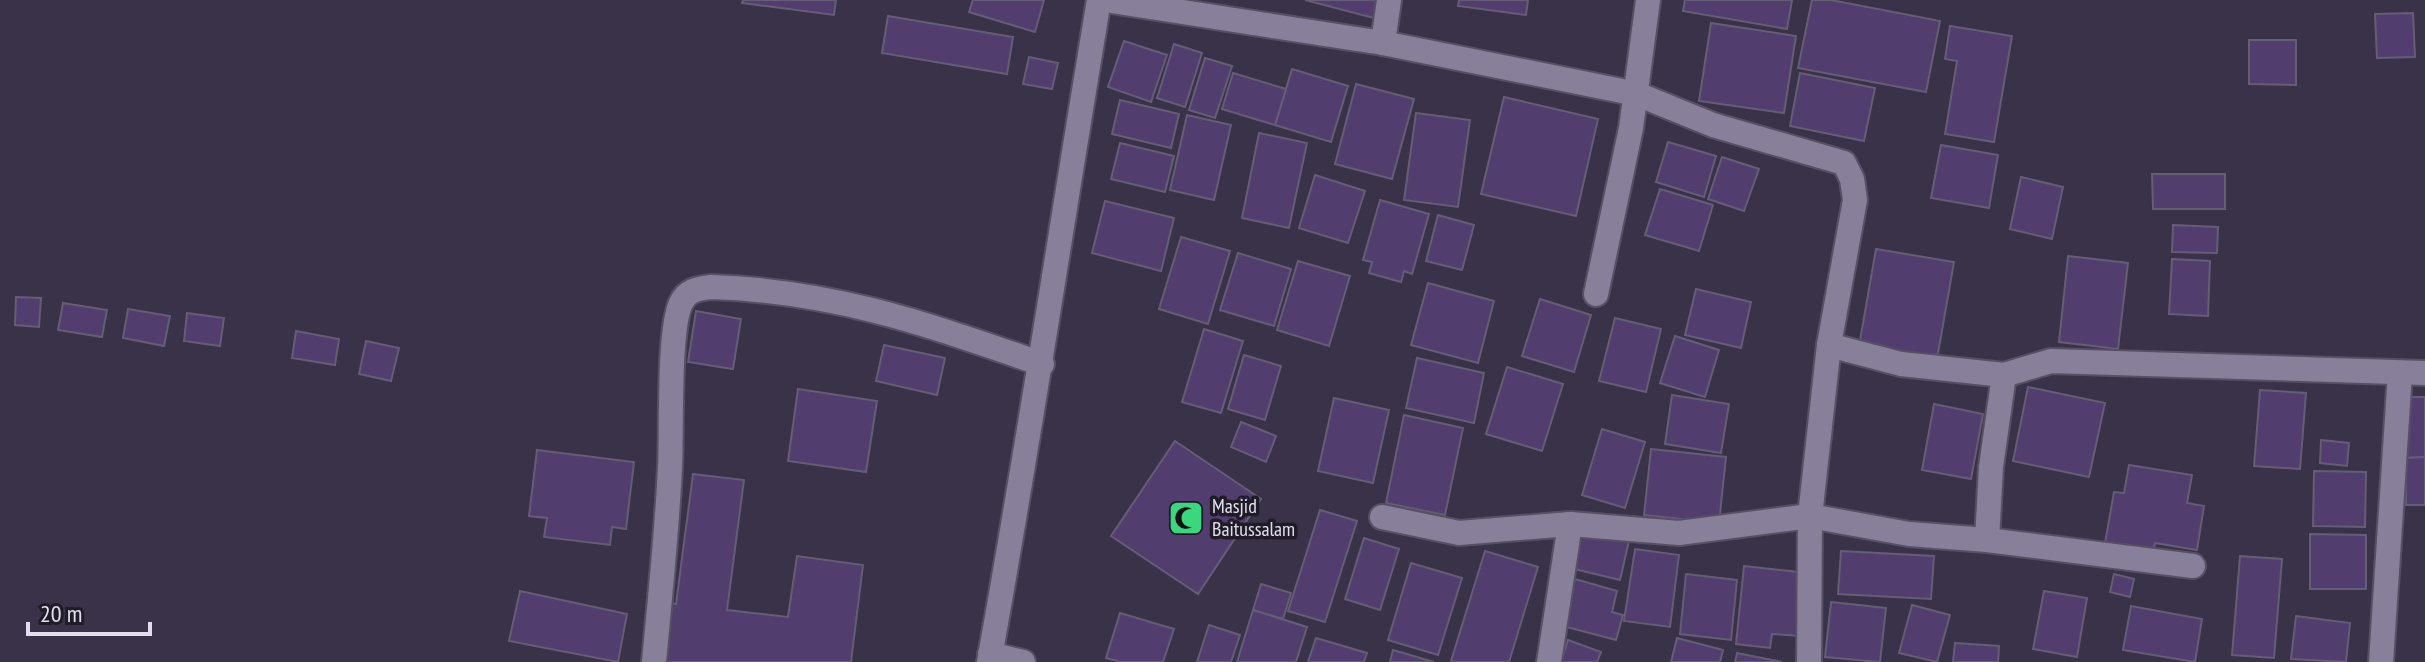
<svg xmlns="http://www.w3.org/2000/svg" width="2425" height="662" font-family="'PT Sans Narrow',sans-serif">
<rect width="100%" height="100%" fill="#3a3249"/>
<g fill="#513e6f" stroke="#655c76" stroke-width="2">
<path d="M743 0H836L834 15 742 3Z"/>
<path d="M973 0H1044L1035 32 969 12Z"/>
<path d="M1305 0H1378L1374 18Z"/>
<path d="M1459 0H1528L1526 15 1458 6Z"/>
<path d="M1685 0H1792L1787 29 1683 11Z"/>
<path d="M1812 0H1831L1940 21 1926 92 1798 68Z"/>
<path d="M2413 13 2415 57 2377 58 2375 14Z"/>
<path d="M888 16 1013 37 1007 74 882 53Z"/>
<path d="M1711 23 1796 36 1784 113 1699 101Z"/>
<path d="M1950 26 2012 36 1994 142 1945 134 1957 61 1945 59Z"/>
<path d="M2249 40H2296V85L2249 84Z"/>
<path d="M1124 41 1167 55 1151 102 1108 87Z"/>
<path d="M1174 44 1202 53 1185 107 1157 98Z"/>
<path d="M1029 57 1058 63 1052 89 1023 84Z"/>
<path d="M1205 58 1232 66 1215 118 1189 110Z"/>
<path d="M1292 69 1348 86 1331 142 1275 125Z"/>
<path d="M1233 73 1286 89 1275 125 1222 109Z"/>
<path d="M1800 73 1875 88 1864 141 1790 126Z"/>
<path d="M1356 84 1414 99 1392 179 1335 164Z"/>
<path d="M1504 97 1598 119 1576 216 1481 194Z"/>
<path d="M1120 100 1179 114 1171 148 1112 134Z"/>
<path d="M1416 113 1470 120 1458 207 1404 200Z"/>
<path d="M1187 115 1231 125 1214 200 1170 190Z"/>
<path d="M1259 133 1307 143 1289 228 1242 218Z"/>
<path d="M1668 142 1716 156 1704 197 1656 182Z"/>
<path d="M1120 143 1174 156 1165 192 1111 179Z"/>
<path d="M1941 145 1998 155 1989 208 1931 198Z"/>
<path d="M1722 157 1759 169 1744 211 1708 199Z"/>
<path d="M2152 174H2225V209H2153Z"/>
<path d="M1315 175 1365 191 1348 243 1299 228Z"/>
<path d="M2021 177 2063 187 2052 239 2010 229Z"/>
<path d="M1660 189 1713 205 1699 251 1645 235Z"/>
<path d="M1380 200 1429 214 1412 274 1404 271 1401 282 1369 273 1372 262 1363 260Z"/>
<path d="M1105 201 1174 218 1161 271 1092 253Z"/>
<path d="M1438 215 1474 225 1462 270 1426 261Z"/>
<path d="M2173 225 2218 227 2217 253 2172 252Z"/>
<path d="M1181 237 1230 251 1208 324 1159 309Z"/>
<path d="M1876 249 1954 262 1937 359 1859 346Z"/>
<path d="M1238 253 1291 269 1274 326 1220 310Z"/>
<path d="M2068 256 2128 263 2118 349 2059 342Z"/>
<path d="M2172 259 2210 261 2208 316 2169 314Z"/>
<path d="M1298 261 1350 276 1329 346 1277 330Z"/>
<path d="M1428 283 1494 301 1478 363 1411 345Z"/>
<path d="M1696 289 1751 302 1741 348 1685 335Z"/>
<path d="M16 297 41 298 39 327 15 325Z"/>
<path d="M1540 299 1591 315 1574 372 1522 356Z"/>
<path d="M63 303 107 310 102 337 58 330Z"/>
<path d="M128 309 170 316 164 346 123 338Z"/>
<path d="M696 311 741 319 733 369 688 362Z"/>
<path d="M187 313 224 318 220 346 184 341Z"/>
<path d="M1615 318 1661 329 1646 392 1599 381Z"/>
<path d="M1204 329 1243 341 1221 413 1182 402Z"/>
<path d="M296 331 339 339 335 365 292 358Z"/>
<path d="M1675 336 1719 350 1705 397 1660 383Z"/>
<path d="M366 341 399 348 391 381 359 374Z"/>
<path d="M884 345 945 358 937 395 876 381Z"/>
<path d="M1244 355 1281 366 1265 420 1228 409Z"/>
<path d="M1417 358 1484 373 1474 423 1406 408Z"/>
<path d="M1507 367 1563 384 1542 451 1486 434Z"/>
<path d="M2028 387 2105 403 2089 477 2013 461Z"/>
<path d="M798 389 877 401 866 472 788 461Z"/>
<path d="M2260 390 2306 393 2300 469 2254 466Z"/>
<path d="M1672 395 1729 404 1721 453 1665 444Z"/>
<path d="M2405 397H2425V457L2406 458Z"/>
<path d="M1334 398 1389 410 1373 483 1318 471Z"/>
<path d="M1934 404 1983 414 1971 479 1922 470Z"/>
<path d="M1404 415 1463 428 1445 515 1386 503Z"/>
<path d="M1241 422 1276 436 1266 462 1231 447Z"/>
<path d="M1602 429 1645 442 1625 508 1582 495Z"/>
<path d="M2321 440 2349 443 2347 466 2320 463Z"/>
<path d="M1175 441 1261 499 1198 594 1111 536Z"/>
<path d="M1651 449 1726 457 1719 523 1644 515Z"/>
<path d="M537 450 634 462 626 529 612 527 610 545 544 537 547 518 529 516Z"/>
<path d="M2425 457V505H2406V458Z"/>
<path d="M2129 465 2192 475 2187 503 2204 506 2197 550 2155 543 2152 557 2104 549 2114 492 2124 493Z"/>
<path d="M2314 471 2366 472 2365 527 2313 526Z"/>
<path d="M693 474 744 480 727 610 788 617 797 556 863 565 851 662H664L666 602 676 604Z"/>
<path d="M1320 510 1357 521 1325 622 1288 611Z"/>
<path d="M1580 529 1629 541 1620 580 1570 568Z"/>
<path d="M2310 534 2366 535V589H2310Z"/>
<path d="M1364 538 1399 549 1380 610 1345 599Z"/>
<path d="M1635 549 1679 555 1670 627 1624 621Z"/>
<path d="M1485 551 1538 567 1509 662H1456L1451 661Z"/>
<path d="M1841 551 1934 556 1931 599 1838 594Z"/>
<path d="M2240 556 2282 559 2274 658 2232 655Z"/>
<path d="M1411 563 1462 578 1438 655 1388 640Z"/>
<path d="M1744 566 1808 573 1801 636 1772 634 1770 648 1736 644Z"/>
<path d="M1686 574 1737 580 1731 640 1680 634Z"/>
<path d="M2114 574 2134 579 2130 597 2110 592Z"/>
<path d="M1575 579 1617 591 1612 612 1623 615 1616 640 1563 626Z"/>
<path d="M1261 584 1291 593 1283 619 1253 610Z"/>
<path d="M520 591 627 614 618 662 509 641Z"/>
<path d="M2044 591 2087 598 2077 657 2033 649Z"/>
<path d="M1831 602 1886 608 1880 662 1825 657Z"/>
<path d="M1912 605 1950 615 1937 662 1899 653Z"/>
<path d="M2131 606 2202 619 2195 662 2123 650Z"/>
<path d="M1253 610 1307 627 1296 662H1237Z"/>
<path d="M1120 613 1174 629 1163 662H1121L1106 658Z"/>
<path d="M2296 616 2350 623 2346 662 2291 659Z"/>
<path d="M1209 625 1240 635 1231 662H1197Z"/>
<path d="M1316 638 1367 653 1364 662H1308Z"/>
<path d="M1677 638 1723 650 1720 662H1671Z"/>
<path d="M1568 640 1601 652 1597 662H1561Z"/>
<path d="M1955 643 1999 646 1998 662H1953Z"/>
<path d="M1393 650 1434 662H1390Z"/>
<path d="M1737 653 1782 662H1735Z"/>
</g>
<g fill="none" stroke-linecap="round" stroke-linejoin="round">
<g stroke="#575064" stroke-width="28">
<g id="minor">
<path d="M1105 0 1383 43 1637 94 1713 125 1844 163 1852 179 1855 200 1829 345 1810 516 1809 662"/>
<path d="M1383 43 1389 0"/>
<path d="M1596 294 1631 128 1648 0"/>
<path d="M1829 345 1901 364 2004 375 2051 361 2425 373"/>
<path d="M1382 517 1459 533 1570 524 1679 533 1810 516 1909 534 1987 540 2193 566"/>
<path d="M1987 540 1991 467 2004 375"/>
<path d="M990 654 1023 662"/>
<path d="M654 662C660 597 667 532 670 467 672 432 668 330 681 303 687 290 697 289 711 287 835 291 926 324 1042 364"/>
<path d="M989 662C1029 442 1062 221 1099 0"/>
<path d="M1549 662 1570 524"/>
<path d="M2381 662 2400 373"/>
</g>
</g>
<use href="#minor" stroke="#887f9b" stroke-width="24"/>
</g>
<defs>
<g id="mosque-square" transform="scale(1.8)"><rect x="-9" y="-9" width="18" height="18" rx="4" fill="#3ad77f" stroke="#1f1c27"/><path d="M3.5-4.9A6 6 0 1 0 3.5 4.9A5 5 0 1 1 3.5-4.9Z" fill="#111"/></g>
</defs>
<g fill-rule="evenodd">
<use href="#mosque-square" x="1186" y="518"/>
</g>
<g text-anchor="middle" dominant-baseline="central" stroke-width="7" stroke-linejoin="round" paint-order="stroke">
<g font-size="20" fill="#e3deed" stroke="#1f1c27" text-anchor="start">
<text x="1212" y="506">Masjid<tspan x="1212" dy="23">Baitussalam</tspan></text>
</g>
</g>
<path d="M28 622v12h122v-12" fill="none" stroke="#e3deed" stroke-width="4"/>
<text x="40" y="622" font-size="24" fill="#e3deed" stroke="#1f1c27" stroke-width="6" paint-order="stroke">20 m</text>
</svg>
